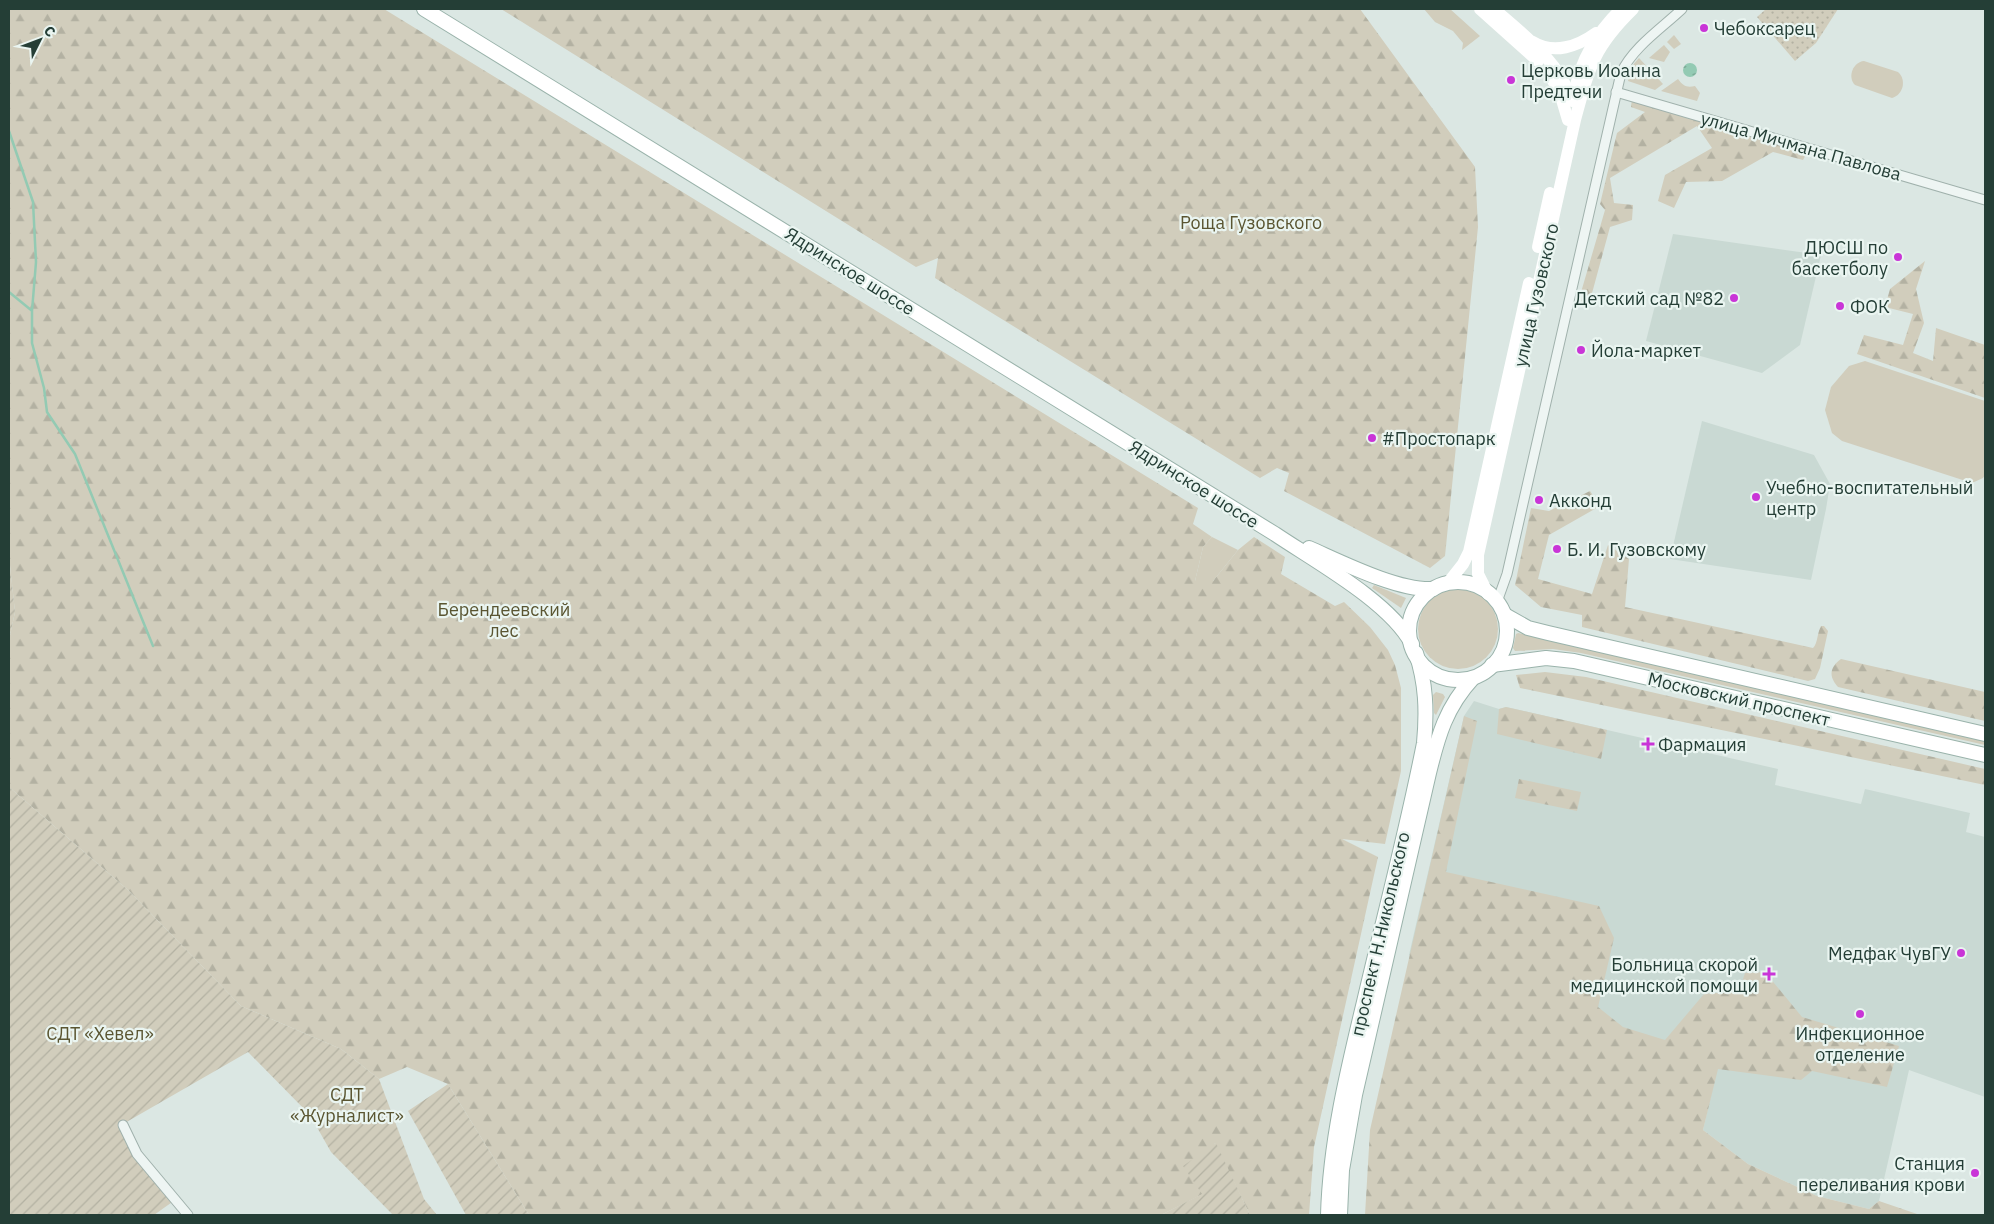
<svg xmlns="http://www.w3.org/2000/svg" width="1994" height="1224" font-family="'IBM Plex Sans',sans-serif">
<defs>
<pattern id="forest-firs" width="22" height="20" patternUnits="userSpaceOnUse" patternTransform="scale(1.25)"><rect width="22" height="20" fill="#d1cdbc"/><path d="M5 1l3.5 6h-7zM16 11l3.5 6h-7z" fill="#b3b1a2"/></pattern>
<pattern id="park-dots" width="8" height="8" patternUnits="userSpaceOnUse" patternTransform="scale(1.25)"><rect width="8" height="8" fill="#d1cdbc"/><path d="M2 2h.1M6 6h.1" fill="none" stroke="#b3b1a2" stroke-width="1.8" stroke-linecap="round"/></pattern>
<pattern id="garden-furrows" width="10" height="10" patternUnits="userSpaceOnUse" patternTransform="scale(1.25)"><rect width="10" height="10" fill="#d1cdbc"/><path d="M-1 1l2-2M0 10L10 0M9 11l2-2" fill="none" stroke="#b3b1a2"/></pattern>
<pattern id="water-ripples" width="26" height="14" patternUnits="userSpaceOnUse" patternTransform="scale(1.25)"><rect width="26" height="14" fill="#93cab3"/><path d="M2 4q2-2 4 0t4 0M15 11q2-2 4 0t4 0" fill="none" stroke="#78a592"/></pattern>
</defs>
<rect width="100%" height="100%" fill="#dbe7e3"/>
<g fill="#c9d9d3">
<path d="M1673 234 1821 255 1800 345 1762 373 1646 341Z"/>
<path d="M1702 421 1814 455 1830 484 1826 509 1811 580 1670 559Z"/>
<path d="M1474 701 1499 709 1506 707 1778 769 1775 785 1861 804 1865 789 1970 813 1966 832 1985 837V1097L1909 1070 1879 1201 1869 1209 1817 1196 1748 1164 1703 1130 1717 1069 1409 955 1464 716Z"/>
</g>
<g fill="#d1cdbc">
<path d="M1424 9H1450L1480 36 1462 50 1463 43 1453 31 1435 22Z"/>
<path d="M1674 35 1681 44 1674 49 1667 42Z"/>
<path d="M1664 45 1670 52 1664 62 1649 58Z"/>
<path d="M1639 58 1663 84 1655 90 1628 81 1632 66Z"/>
<path d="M1864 61 1898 72C1907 80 1903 95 1892 98L1855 85C1847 77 1853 62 1864 61Z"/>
<path d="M1678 79C1683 86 1687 88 1695 86L1700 93 1697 101 1661 91Z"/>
<path d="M1865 361 1985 401V475L1983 478 1972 483 1842 441 1832 433 1825 410 1831 387 1849 366Z"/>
<path d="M1212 537 1238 550 1213 581H1195L1203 547Z"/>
<path d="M1374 585 1406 598 1401 608 1372 588Z"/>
<circle cx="1458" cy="629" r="40"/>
<path d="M1518 633 1985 741V745L1581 653 1553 649 1515 651 1513 648 1516 634Z"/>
<path d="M1436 692 1443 694 1445 697 1436 715 1434 713 1433 695Z"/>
</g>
<g fill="url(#forest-firs)">
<path d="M9 9H384L1198 508 1193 524 1212 537 1203 547 1195 581H1213L1238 550 1254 537 1285 557 1281 574 1335 606 1344 602 1370 627 1388 650 1395 665 1401 688V771L1385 844 1342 839 1378 857 1314 1147 1309 1215H1250L1215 1143 1203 1194 1161 1215H529L448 1084 407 1067 379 1079 341 1049 241 1006 128 890 9 787V640L15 612 9 556Z"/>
<path d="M501 9H1360L1475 167 1478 227 1445 556 1430 568 1284 491 1289 473 1277 468 1260 478 935 278 938 258 916 267Z"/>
<path d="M1632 99 1808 151 1803 160 1773 152 1722 181 1686 182 1674 208 1658 201 1665 175 1712 148 1697 126 1610 178 1614 203 1633 205 1632 220 1610 227 1588 308 1577 306 1605 210 1600 204 1617 133 1645 112 1631 107Z"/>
<path d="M1925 261 1916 289 1924 323 1913 353 1933 361 1936 328 1985 345V398L1857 354 1864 335 1903 345 1913 314 1885 307 1890 289Z"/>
<path d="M1590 491 1600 506 1549 535 1538 579 1592 594 1608 545 1629 559 1625 607 1813 648C1818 643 1817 633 1821 626H1824L1828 631 1820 668 1815 679 1808 681 1582 627V615L1541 607 1515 585 1531 508 1549 511Z"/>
<path d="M1841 659 1985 692V721L1838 687C1828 676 1830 667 1841 659Z"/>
<path d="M1545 672 1586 677 1985 769V785L1520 688 1516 675Z"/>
<path d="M1506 707 1607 730 1601 759 1497 734 1499 709Z"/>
<path d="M1464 716 1477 721 1446 872 1599 906 1614 938 1598 1007 1623 1027 1665 1040 1704 994 1739 991 1745 973 1765 972 1802 1017 1899 1046 1887 1087 1812 1071 1801 1080 1718 1069 1703 1130 1748 1164 1817 1196 1869 1209 1879 1201 1920 1215H1365L1370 1130Z"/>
<path d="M1519 779 1581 792 1577 811 1515 798Z"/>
</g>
<path fill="url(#park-dots)" d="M1766 9H1838L1816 43 1795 61 1757 17Z"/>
<g fill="url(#garden-furrows)">
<path d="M9 556 15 612 9 640Z"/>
<path d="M9 787 128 890 241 1006 341 1049 379 1079 424 1199 437 1215H393L331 1152 310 1115 248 1052 123 1124 137 1154 175 1200 154 1215H9Z"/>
<path d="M448 1084 529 1215H466L408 1111Z"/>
<path d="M1216 1143 1250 1215H1161L1202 1194 1183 1166Z"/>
</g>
<circle fill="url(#water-ripples)" cx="1690" cy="70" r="7"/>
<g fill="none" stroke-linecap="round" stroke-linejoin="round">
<g stroke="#93cab3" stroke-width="2.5">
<path d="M9 131 33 202 36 262 32 311V343L44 388 47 412 75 454 153 646"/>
<path d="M9 292 31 310"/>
</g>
<g stroke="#a0b1ac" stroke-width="11">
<g id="minor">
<path d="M1616 92 1985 200"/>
<path d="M1497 602 1507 574 1621 73C1633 47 1662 28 1682 9"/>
<path d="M123 1125 137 1154 188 1215"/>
</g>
</g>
<g stroke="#9ab3ab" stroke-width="16">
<g id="primary">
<path d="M424 9 1275 534C1315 561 1390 602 1412 644"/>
<path d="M1309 548C1341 562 1398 591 1433 589"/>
<circle cx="1458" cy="631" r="49"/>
<path d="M1505 615 1528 628 1548 633 1985 734"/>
<path d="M1492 665 1546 658 1574 661 1985 755"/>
<path d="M1328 1215C1330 1143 1347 1072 1364 1002 1384 916 1407 830 1424 743 1427 711 1426 683 1416 653"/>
<path d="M1340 1215 1342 1170 1355 1095 1429 773C1438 736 1446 707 1473 678"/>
</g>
</g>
<use href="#minor" stroke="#eef5f3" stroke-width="9"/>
<g stroke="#fff" stroke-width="12">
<path d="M1480 9 1538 61"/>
<path d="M1494 9C1524 35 1560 62 1572 101"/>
<path d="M1533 42C1554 55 1578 46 1596 33"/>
<path d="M1548 72 1560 93 1568 120"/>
<path d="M1574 94C1581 59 1596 34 1621 9"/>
<path d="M1538 247 1550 193"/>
<path d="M1448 583 1463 564 1469 552 1529 283"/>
<path d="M1488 594 1478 574V555L1575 120C1589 68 1593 48 1633 9"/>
</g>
<use href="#primary" stroke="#fff" stroke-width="14"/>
</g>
<g fill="#c935d7" stroke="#eaf5f1" stroke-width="2">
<circle cx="1704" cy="28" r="5"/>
<circle cx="1511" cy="80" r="5"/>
<circle cx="1898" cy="257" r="5"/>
<circle cx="1734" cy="298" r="5"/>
<circle cx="1840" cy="306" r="5"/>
<circle cx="1581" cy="350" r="5"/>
<circle cx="1372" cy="438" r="5"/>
<circle cx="1756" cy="497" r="5"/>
<circle cx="1539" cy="500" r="5"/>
<circle cx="1557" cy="549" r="5"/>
<path d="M1645.5 736.5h5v5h5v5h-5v5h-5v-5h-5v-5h5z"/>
<circle cx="1961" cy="953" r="5"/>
<path d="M1766.5 966.5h5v5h5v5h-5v5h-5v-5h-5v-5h5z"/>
<circle cx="1860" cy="1014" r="5"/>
<circle cx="1975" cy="1173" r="5"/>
</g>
<g text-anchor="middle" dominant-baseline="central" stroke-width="4.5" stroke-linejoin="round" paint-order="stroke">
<g font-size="18" fill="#243e36" stroke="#eaf5f1" text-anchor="start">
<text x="1714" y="28">Чебоксарец</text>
<text x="1521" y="70">Церковь Иоанна<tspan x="1521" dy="21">Предтечи</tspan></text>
<text x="1888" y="247" text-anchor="end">ДЮСШ по<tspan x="1888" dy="21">баскетболу</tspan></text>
<text x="1724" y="298" text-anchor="end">Детский сад №82</text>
<text x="1850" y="306">ФОК</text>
<text x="1591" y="350">Йола-маркет</text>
<text x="1382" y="438">#Простопарк</text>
<text x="1766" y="487">Учебно-воспитательный<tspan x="1766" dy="21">центр</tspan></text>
<text x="1549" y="500">Акконд</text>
<text x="1567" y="549">Б. И. Гузовскому</text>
<text x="1658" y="744">Фармация</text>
<text x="1951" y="953" text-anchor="end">Медфак ЧувГУ</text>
<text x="1758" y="964" text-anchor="end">Больница скорой<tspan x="1758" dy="21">медицинской помощи</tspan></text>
<text x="1860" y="1033" text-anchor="middle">Инфекционное<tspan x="1860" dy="21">отделение</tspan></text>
<text x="1965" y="1163" text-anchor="end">Станция<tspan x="1965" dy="21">переливания крови</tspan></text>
</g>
<g font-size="18" fill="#243e36" stroke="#eaf5f1">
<text transform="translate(1801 146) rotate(16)">улица Мичмана Павлова</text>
<text transform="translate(850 271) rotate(32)">Ядринское шоссе</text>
<text transform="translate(1536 295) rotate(-77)">улица Гузовского</text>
<text transform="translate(1194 484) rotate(32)">Ядринское шоссе</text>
<text transform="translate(1739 699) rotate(13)">Московский проспект</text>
<text transform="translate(1380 934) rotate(-77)">проспект Н.Никольского</text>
</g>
<g font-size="18" fill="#5a5531" stroke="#eaf5f1">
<text x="1251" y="222">Роща Гузовского</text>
<text x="504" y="609">Берендеевский<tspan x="504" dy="21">лес</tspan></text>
<text x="100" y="1033">СДТ «Хевел»</text>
<text x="347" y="1094">СДТ<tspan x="347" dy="21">«Журналист»</tspan></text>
</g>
</g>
<rect width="1994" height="1224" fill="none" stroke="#243e36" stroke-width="20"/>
<g transform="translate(40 40) rotate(48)" stroke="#eaf5f1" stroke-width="4" paint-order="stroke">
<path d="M0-4L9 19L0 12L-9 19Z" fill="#243e36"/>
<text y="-8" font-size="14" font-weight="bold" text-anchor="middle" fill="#243e36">С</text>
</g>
</svg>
